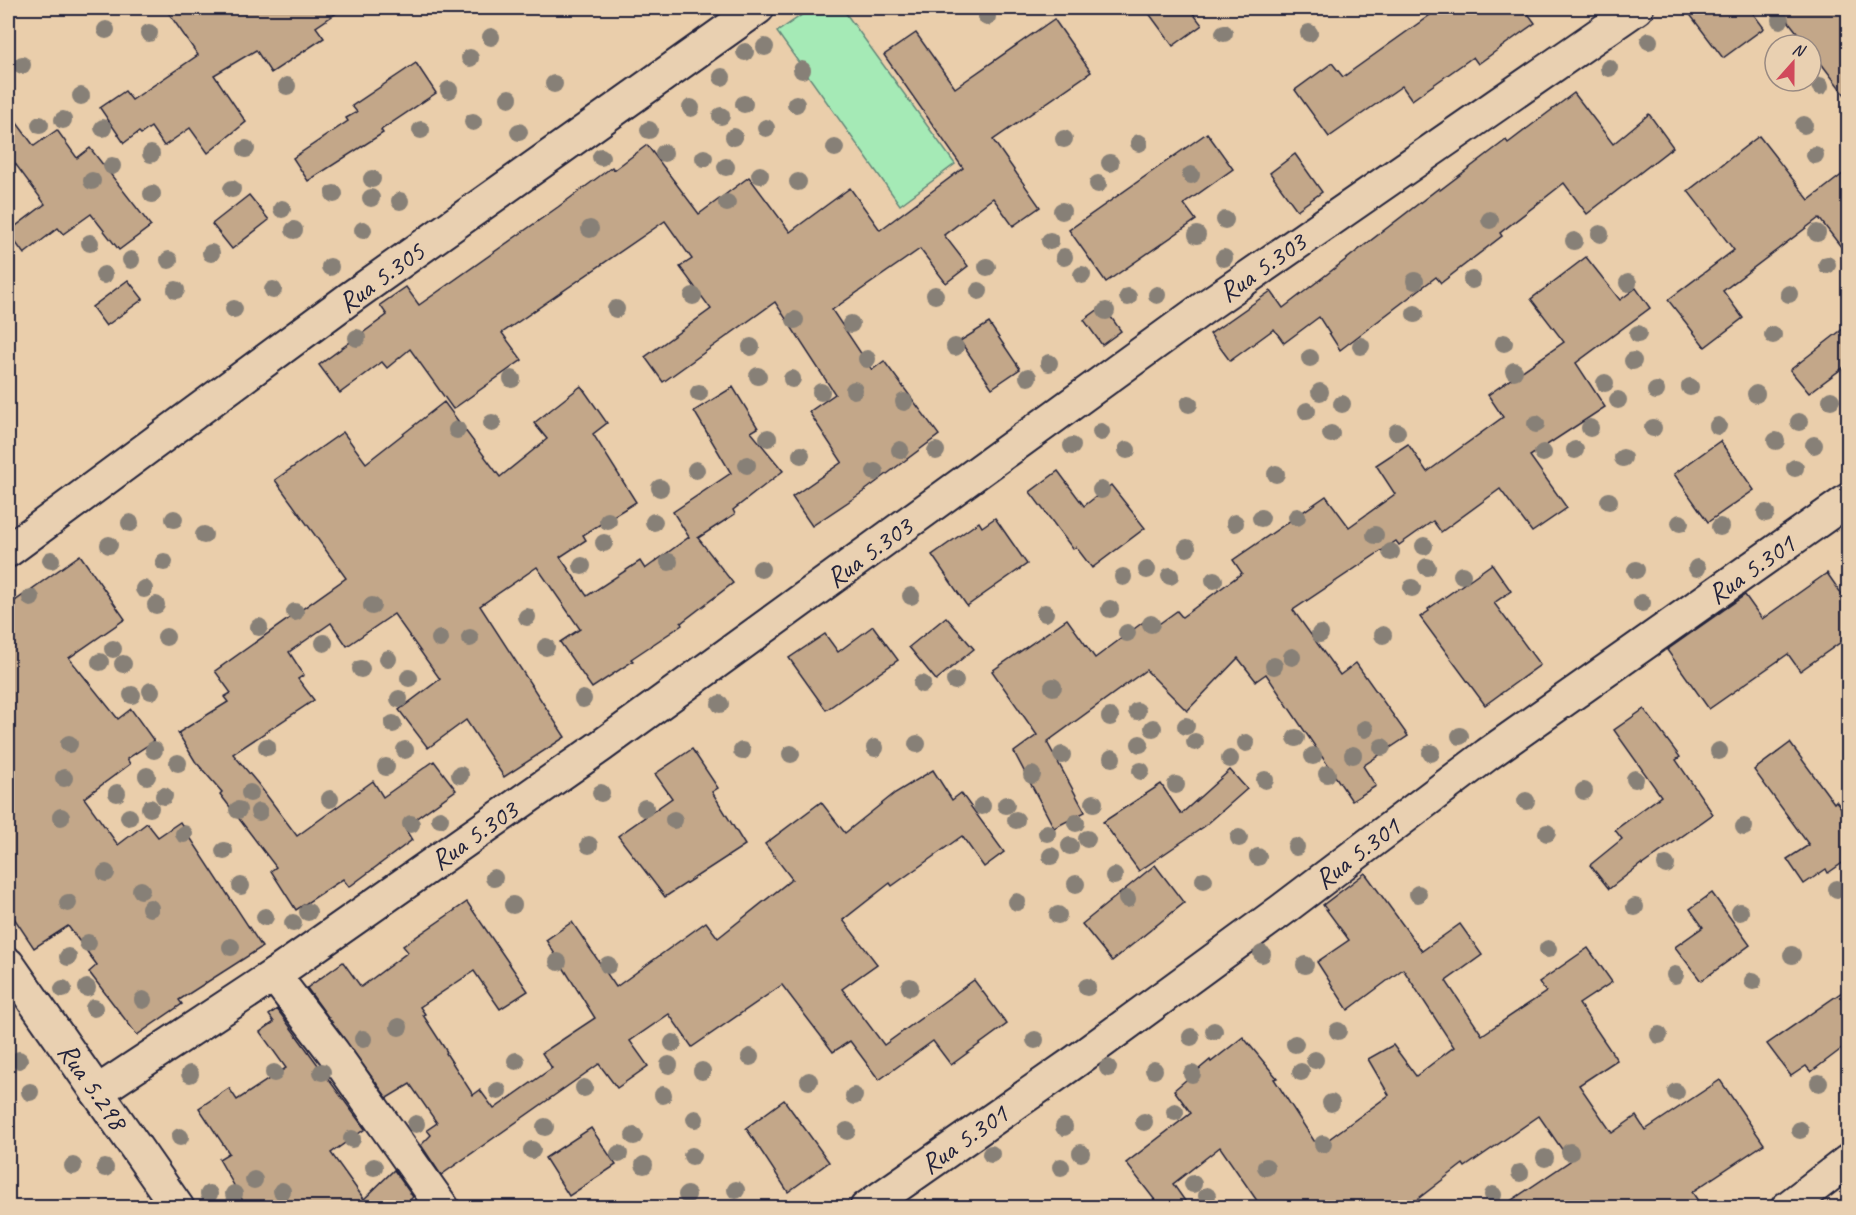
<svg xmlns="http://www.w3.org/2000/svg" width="1856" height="1215" font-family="Caveat,sans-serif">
<rect width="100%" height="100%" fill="#eaceab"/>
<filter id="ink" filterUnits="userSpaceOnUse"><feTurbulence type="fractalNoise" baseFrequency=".0167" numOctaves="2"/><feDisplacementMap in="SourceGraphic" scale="12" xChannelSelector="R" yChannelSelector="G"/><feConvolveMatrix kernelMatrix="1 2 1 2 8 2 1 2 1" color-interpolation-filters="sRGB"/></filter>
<g filter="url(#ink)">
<path fill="#a5eab6" stroke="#648678" stroke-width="1.5" d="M812 8H842L955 164 900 205 777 32Z"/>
<g fill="#c3a789" stroke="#22223b" stroke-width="1.5">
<path d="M165 8H344L316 27 324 38 271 73 256 50 214 75 246 122 208 153 190 128 164 146 151 127 141 134 139 132 124 143 100 108 125 91 132 100 198 55Z"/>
<path d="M1145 8H1189L1202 25 1173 46Z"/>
<path d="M1440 8H1524L1535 23 1478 64 1473 57 1412 100 1402 86 1329 137 1295 90 1332 63 1343 77Z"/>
<path d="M1685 8H1749L1764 28 1723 58Z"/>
<path d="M1778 8H1840L1848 18V99L1811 50V45H1807Z"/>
<path d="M1054 19 1091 72 993 140 1040 207 1013 226 993 198 944 235 968 266 946 283 920 249 832 310 872 370 884 361 939 435 863 492 812 526 792 497 842 462 809 412 835 394 775 302 663 382 645 357 711 309 680 267 692 259 665 221 502 333 522 360 453 409 410 349 387 368 382 362 340 393 319 365 387 315 380 305 406 287 419 305 558 207 612 167 614 170 647 145 699 214 749 177 790 232 850 188 880 230 963 168 884 55 916 33 955 88Z"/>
<path d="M416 63 436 93 381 130 383 133 308 181 293 158 348 121 346 118 357 112 352 106Z"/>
<path d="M1574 93 1613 144 1649 114 1673 147 1587 214 1564 183 1500 233 1502 236 1441 283 1436 277 1340 350 1319 317 1284 343 1274 329 1230 361 1210 334 1271 291 1283 308 1439 188 1440 190 1506 140 1508 143Z"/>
<path d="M8 111 34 146 57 130 77 158 90 148 151 226 119 250 91 214 63 234 58 228 24 254 8 232 45 204 8 154Z"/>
<path d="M1207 133 1233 169 1184 204 1196 220 1106 282 1069 230Z"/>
<path d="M1759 136 1809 200 1848 170V256L1819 218 1723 291 1743 318 1705 347 1668 300 1734 250 1688 191Z"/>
<path d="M1295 154 1322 192 1297 210 1270 173Z"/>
<path d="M249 195 269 220 232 249 212 224Z"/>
<path d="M1586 257 1620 300 1636 288 1650 308 1576 363 1605 407 1530 456 1567 508 1532 532 1500 489 1441 532 1433 521 1399 545 1396 541 1293 610 1340 675 1356 663 1408 736 1363 766 1376 786 1352 801 1266 674 1256 681 1238 658 1187 711 1146 670 1047 742 1085 812 1054 828 1014 752 1037 735 992 671 1067 619 1095 658 1150 617 1156 626 1177 611 1182 617 1242 573 1233 560 1326 496 1349 527 1395 494 1376 465 1408 444 1427 472 1503 417 1488 395 1564 342 1531 299Z"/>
<path d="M128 280 143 299 106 326 92 307Z"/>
<path d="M1103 306 1121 331 1102 345 1084 320Z"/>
<path d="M989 323 1020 369 992 388 960 341Z"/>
<path d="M1848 325V364L1809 393 1790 370Z"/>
<path d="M581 386 607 423 593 434 636 502 583 535 586 540 560 557 587 596 640 561 645 569 689 537 673 512 731 473 694 411 733 387 758 428 751 432 783 471 733 510 735 514 698 538 733 583 681 623 682 625 631 659 633 661 592 688 560 642 580 629 537 567 480 606 565 737 504 777 466 720 428 748 399 710 440 679 394 614 347 646 331 623 289 652 304 675 298 679 314 700 233 754 259 785 297 836 373 781 383 797 434 761 456 790 404 827 412 840 349 887 343 879 296 910 271 871 276 867 220 794 222 792 195 761 178 733 228 702 224 697 231 693 215 671 346 578 275 480 343 432 366 463 444 402 500 477 547 439 534 423Z"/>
<path d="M1720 441 1754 490 1708 522 1674 474Z"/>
<path d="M1058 471 1084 506 1111 485 1145 528 1092 568 1076 547 1073 549 1030 492Z"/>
<path d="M995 518 1027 564 967 606 932 555 979 522 982 527Z"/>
<path d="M80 555 125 619 69 658 118 719 131 709 154 741 127 759 130 764 84 798 118 845 147 823 158 837 180 822 262 947 179 1000 182 1004 137 1035 89 972 97 965 68 926 34 948 8 909V606Z"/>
<path d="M1492 564 1511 591 1494 603 1540 665 1485 705 1420 617 1429 611 1428 609Z"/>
<path d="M1827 573 1848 603V637L1800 671 1788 654 1709 709 1667 650 1745 595 1762 619Z"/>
<path d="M946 617 974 649 936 680 909 647Z"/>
<path d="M873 626 898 660 826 710 789 658 825 634 838 652Z"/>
<path d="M1644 709 1680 757 1676 760 1713 814 1642 865 1641 864 1609 889 1590 865 1622 839 1615 830 1661 796 1614 730Z"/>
<path d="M1790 743 1834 803 1836 801 1848 817V859L1828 873 1826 869 1804 884 1787 859 1809 845 1754 770Z"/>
<path d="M692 749 718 788 712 792 745 845 665 897 618 836 672 798 655 774Z"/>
<path d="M933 770 952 800 961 793 1004 852 984 867 962 836 892 886 890 883 843 920 877 964 842 989 884 1045 974 980 1007 1024 951 1065 933 1041 879 1080 850 1041 833 1052 782 985 692 1047 669 1014 630 1041 648 1066 617 1088 599 1064 441 1175 421 1145 431 1135 427 1130 437 1123 410 1084 387 1098 307 988 343 962 361 987 408 952 403 946 467 902 528 991 500 1009 474 971 420 1007 425 1014 423 1015 447 1052 446 1053 473 1095 480 1090 494 1109 552 1068 542 1053 595 1018 546 940 572 922 616 987 706 922 718 938 792 879 765 844 821 802 845 833 895 793Z"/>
<path d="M1230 770 1247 789 1205 826 1139 871 1103 822 1161 784 1181 814Z"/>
<path d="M1155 865 1184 903 1112 961 1082 924Z"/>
<path d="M1365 873 1422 951 1460 924 1482 955 1446 981 1482 1035 1546 992 1539 982 1588 948 1612 982 1579 1004 1617 1060 1579 1085 1612 1133 1636 1116 1645 1130 1720 1080 1764 1144 1692 1192 1703 1208H1500L1570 1161 1539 1116 1465 1167 1463 1164 1406 1208H1262L1220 1147 1173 1184 1190 1208H1161L1126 1163 1191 1113 1174 1090 1210 1060 1211 1062 1243 1037 1277 1078 1274 1079 1318 1147 1389 1095 1368 1059 1393 1045 1416 1076 1454 1047 1403 969 1348 1010 1317 962 1349 940 1323 905Z"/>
<path d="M1712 893 1750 945 1701 981 1675 947 1703 927 1690 909Z"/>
<path d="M1848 988V1044L1811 1072 1806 1066 1791 1076 1767 1044Z"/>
<path d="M277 1009 365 1129 331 1153 364 1199 394 1170 413 1197 402 1208H247L219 1159 229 1153 199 1108 229 1088 237 1100 286 1068 260 1032 274 1022 269 1015Z"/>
<path d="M784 1100 829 1162 788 1192 746 1128Z"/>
<path d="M591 1128 616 1165 569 1196 545 1158Z"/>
</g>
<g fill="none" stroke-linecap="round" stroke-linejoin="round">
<g stroke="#22223b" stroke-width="36">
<g id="minor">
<path d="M8 551 350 298 758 8"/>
<path d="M8 964 178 1208"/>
<path d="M274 975 333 1052 443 1208"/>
<path d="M97 1092 274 975 601 746 1205 307 1637 8"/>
<path d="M866 1208 1076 1061 1282 910 1488 754 1848 500"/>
<path d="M1787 1208 1848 1161"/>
</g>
</g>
<use href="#minor" stroke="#e9d0b1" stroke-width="32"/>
</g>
<g fill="#878077">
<circle cx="987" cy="17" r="9"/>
<circle cx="1780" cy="20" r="9"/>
<circle cx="106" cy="30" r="9"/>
<circle cx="149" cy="33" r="9"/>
<circle cx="1224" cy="33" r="9"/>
<circle cx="1309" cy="33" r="9"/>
<circle cx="491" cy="37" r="9"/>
<circle cx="1649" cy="41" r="9"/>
<circle cx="765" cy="47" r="9"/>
<circle cx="745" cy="52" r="9"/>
<circle cx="470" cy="58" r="9"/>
<circle cx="22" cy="65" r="9"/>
<circle cx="1609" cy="68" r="9"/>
<circle cx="802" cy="70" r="9"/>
<circle cx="722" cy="77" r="9"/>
<circle cx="554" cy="84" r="9"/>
<circle cx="287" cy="86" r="9"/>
<circle cx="1820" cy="86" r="9"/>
<circle cx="449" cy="90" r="9"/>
<circle cx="81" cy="96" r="9"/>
<circle cx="509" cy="98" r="9"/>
<circle cx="744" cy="104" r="9"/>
<circle cx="796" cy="104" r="9"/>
<circle cx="691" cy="108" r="9"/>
<circle cx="721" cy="116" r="9"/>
<circle cx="63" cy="120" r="9"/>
<circle cx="473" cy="122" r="9"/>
<circle cx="40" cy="125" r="9"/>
<circle cx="1804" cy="125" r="9"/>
<circle cx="103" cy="128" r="9"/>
<circle cx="766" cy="128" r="9"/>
<circle cx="421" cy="130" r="9"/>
<circle cx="649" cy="130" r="9"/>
<circle cx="519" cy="132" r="9"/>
<circle cx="734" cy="137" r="9"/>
<circle cx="1064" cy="139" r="9"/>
<circle cx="1139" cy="143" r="9"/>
<circle cx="835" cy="148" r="9"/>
<circle cx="246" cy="149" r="9"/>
<circle cx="664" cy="153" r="9"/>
<circle cx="151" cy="154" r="9"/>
<circle cx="1815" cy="155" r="9"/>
<circle cx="601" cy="157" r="9"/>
<circle cx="704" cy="158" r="9"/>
<circle cx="1110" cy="163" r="9"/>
<circle cx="112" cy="166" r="9"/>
<circle cx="726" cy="167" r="9"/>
<circle cx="760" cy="175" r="9"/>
<circle cx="1191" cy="175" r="9"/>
<circle cx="372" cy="179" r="9"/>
<circle cx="92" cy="181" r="9"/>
<circle cx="798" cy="182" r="9"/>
<circle cx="1098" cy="184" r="9"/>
<circle cx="232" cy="189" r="9"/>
<circle cx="152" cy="194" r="9"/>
<circle cx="334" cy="194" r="9"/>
<circle cx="371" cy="198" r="9"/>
<circle cx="400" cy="201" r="9"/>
<circle cx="727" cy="203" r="9"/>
<circle cx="282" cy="209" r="9"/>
<circle cx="1062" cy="211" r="9"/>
<circle cx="1225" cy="220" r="9"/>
<circle cx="1490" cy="220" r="9"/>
<circle cx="590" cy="229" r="9"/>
<circle cx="294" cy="230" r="9"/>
<circle cx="363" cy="230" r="9"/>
<circle cx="1817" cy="233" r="9"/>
<circle cx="1600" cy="234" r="9"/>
<circle cx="1197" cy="235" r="9"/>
<circle cx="1050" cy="241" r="9"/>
<circle cx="1574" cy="241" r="9"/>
<circle cx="90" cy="243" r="9"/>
<circle cx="211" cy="253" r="9"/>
<circle cx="1064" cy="257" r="9"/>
<circle cx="1224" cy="258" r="9"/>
<circle cx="131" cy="260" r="9"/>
<circle cx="169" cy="260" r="9"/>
<circle cx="1827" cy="265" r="9"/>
<circle cx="330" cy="267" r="9"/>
<circle cx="987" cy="267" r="9"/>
<circle cx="104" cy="275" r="9"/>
<circle cx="1082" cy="275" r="9"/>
<circle cx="1472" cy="280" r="9"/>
<circle cx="1415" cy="281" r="9"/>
<circle cx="1628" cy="283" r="9"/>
<circle cx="176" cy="290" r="9"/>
<circle cx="273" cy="290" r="9"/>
<circle cx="979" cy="291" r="9"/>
<circle cx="1789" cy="294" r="9"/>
<circle cx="935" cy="295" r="9"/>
<circle cx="1157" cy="295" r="9"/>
<circle cx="693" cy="296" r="9"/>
<circle cx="1128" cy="297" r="9"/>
<circle cx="234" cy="309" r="9"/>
<circle cx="616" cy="309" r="9"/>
<circle cx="1106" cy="311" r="9"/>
<circle cx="1415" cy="314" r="9"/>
<circle cx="795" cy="320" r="9"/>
<circle cx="851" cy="324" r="9"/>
<circle cx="1638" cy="334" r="9"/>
<circle cx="1773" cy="335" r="9"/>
<circle cx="357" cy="338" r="9"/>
<circle cx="1504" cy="343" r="9"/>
<circle cx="1361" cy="346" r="9"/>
<circle cx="751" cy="347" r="9"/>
<circle cx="955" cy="347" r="9"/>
<circle cx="1310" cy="358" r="9"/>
<circle cx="867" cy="359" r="9"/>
<circle cx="1633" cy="361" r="9"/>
<circle cx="1049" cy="363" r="9"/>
<circle cx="1514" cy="371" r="9"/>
<circle cx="758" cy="376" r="9"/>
<circle cx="1028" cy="377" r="9"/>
<circle cx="512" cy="379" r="9"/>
<circle cx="792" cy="379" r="9"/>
<circle cx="1605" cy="383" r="9"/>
<circle cx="1690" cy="387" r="9"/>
<circle cx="854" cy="390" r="9"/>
<circle cx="1656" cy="391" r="9"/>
<circle cx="821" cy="392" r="9"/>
<circle cx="1320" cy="392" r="9"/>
<circle cx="699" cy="393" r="9"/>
<circle cx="1756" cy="394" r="9"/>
<circle cx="1618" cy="400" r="9"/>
<circle cx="1831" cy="400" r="9"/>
<circle cx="904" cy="402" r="9"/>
<circle cx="1189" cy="404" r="9"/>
<circle cx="1342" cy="404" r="9"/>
<circle cx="1307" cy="411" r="9"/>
<circle cx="1799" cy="422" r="9"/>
<circle cx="492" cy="423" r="9"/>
<circle cx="1536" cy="424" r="9"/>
<circle cx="1718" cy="426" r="9"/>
<circle cx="1590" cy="428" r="9"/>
<circle cx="1653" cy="428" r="9"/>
<circle cx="457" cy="430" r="9"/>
<circle cx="1101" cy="432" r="9"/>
<circle cx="1397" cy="432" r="9"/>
<circle cx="1331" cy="434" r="9"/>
<circle cx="768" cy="438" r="9"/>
<circle cx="1776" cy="441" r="9"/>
<circle cx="1814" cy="445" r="9"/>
<circle cx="1072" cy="446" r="9"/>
<circle cx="900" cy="450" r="9"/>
<circle cx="1127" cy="450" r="9"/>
<circle cx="1575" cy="450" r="9"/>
<circle cx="936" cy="451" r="9"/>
<circle cx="1543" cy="453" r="9"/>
<circle cx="801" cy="455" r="9"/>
<circle cx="1623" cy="458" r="9"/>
<circle cx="747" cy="465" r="9"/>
<circle cx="1795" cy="468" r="9"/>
<circle cx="696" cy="470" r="9"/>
<circle cx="875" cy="472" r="9"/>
<circle cx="1276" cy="474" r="9"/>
<circle cx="660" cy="488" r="9"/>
<circle cx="1101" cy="490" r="9"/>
<circle cx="1609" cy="501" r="9"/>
<circle cx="1766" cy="513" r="9"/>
<circle cx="1297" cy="517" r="9"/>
<circle cx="1261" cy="518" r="9"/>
<circle cx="174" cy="519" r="9"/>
<circle cx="608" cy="521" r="9"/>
<circle cx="654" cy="522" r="9"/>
<circle cx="130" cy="523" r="9"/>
<circle cx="1235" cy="523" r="9"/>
<circle cx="1680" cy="523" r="9"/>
<circle cx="1720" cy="527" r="9"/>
<circle cx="204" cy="535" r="9"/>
<circle cx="1375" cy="535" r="9"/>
<circle cx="604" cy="543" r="9"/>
<circle cx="109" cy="545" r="9"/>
<circle cx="1424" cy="546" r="9"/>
<circle cx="1187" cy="548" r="9"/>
<circle cx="1391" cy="552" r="9"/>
<circle cx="51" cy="560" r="9"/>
<circle cx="164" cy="562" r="9"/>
<circle cx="669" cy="562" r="9"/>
<circle cx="582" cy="566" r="9"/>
<circle cx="1427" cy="567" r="9"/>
<circle cx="1697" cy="568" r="9"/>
<circle cx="761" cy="569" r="9"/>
<circle cx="1147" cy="570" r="9"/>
<circle cx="1636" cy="570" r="9"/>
<circle cx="1462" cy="575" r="9"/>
<circle cx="1170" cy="576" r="9"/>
<circle cx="1123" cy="577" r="9"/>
<circle cx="1214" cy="580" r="9"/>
<circle cx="1412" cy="588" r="9"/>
<circle cx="144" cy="589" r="9"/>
<circle cx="911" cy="596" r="9"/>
<circle cx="31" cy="598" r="9"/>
<circle cx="1642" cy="603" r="9"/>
<circle cx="156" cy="605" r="9"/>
<circle cx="372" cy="606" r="9"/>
<circle cx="1110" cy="609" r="9"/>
<circle cx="295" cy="612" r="9"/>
<circle cx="1045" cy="613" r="9"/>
<circle cx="527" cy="617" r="9"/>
<circle cx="1151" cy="624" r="9"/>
<circle cx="259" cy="627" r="9"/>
<circle cx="1127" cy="633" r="9"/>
<circle cx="1320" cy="634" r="9"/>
<circle cx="1383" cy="635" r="9"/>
<circle cx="166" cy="637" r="9"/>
<circle cx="470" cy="638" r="9"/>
<circle cx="440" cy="639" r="9"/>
<circle cx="324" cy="643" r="9"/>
<circle cx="546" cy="647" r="9"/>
<circle cx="113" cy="649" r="9"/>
<circle cx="1292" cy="657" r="9"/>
<circle cx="388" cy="659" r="9"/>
<circle cx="100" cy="662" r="9"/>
<circle cx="123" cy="664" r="9"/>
<circle cx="1274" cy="666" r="9"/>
<circle cx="361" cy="669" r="9"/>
<circle cx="409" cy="678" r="9"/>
<circle cx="955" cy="681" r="9"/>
<circle cx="922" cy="684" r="9"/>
<circle cx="1053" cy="687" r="9"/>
<circle cx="151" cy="691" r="9"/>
<circle cx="132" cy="695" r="9"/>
<circle cx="399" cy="699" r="9"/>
<circle cx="583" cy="699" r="9"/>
<circle cx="720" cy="704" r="9"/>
<circle cx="1137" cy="711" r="9"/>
<circle cx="1110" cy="717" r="9"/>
<circle cx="393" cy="724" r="9"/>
<circle cx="1186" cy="726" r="9"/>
<circle cx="1153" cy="728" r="9"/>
<circle cx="1365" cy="729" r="9"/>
<circle cx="1460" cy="736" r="9"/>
<circle cx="1296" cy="738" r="9"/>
<circle cx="1195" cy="742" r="9"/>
<circle cx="1246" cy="743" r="9"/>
<circle cx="69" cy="744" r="9"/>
<circle cx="917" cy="744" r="9"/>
<circle cx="1140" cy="744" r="9"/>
<circle cx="267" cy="747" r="9"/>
<circle cx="1382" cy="747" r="9"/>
<circle cx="875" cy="748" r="9"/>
<circle cx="154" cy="750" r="9"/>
<circle cx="405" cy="750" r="9"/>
<circle cx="742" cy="751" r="9"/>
<circle cx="1719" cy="751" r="9"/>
<circle cx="1431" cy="753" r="9"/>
<circle cx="791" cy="754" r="9"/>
<circle cx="1062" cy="755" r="9"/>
<circle cx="1353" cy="755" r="9"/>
<circle cx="1313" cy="756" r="9"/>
<circle cx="1112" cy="758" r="9"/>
<circle cx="1230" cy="759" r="9"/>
<circle cx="178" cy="763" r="9"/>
<circle cx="386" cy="767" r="9"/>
<circle cx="1141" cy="771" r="9"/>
<circle cx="1327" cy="774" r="9"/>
<circle cx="460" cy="775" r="9"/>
<circle cx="1032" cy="775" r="9"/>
<circle cx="147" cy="776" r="9"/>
<circle cx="64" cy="778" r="9"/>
<circle cx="1635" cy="779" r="9"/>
<circle cx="1265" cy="780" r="9"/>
<circle cx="1176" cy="785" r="9"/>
<circle cx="1584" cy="791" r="9"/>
<circle cx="117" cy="793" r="9"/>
<circle cx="250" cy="793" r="9"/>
<circle cx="601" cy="793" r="9"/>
<circle cx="164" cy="796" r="9"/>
<circle cx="330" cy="799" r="9"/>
<circle cx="1526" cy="801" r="9"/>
<circle cx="1094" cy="803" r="9"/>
<circle cx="1006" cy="805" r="9"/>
<circle cx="982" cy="806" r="9"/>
<circle cx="150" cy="808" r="9"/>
<circle cx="645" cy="808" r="9"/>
<circle cx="238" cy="810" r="9"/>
<circle cx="259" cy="812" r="9"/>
<circle cx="61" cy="817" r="9"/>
<circle cx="129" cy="817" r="9"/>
<circle cx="440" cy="819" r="9"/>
<circle cx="674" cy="820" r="9"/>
<circle cx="1016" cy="820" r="9"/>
<circle cx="1076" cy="823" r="9"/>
<circle cx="411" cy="824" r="9"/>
<circle cx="1744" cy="827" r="9"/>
<circle cx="1047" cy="833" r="9"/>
<circle cx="1547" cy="833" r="9"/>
<circle cx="184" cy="834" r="9"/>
<circle cx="1239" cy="838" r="9"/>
<circle cx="1087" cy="839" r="9"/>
<circle cx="589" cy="845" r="9"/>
<circle cx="1070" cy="846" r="9"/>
<circle cx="1296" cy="847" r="9"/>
<circle cx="224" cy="851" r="9"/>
<circle cx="1051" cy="856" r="9"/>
<circle cx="1258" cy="857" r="9"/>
<circle cx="1666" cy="865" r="9"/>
<circle cx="106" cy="873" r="9"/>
<circle cx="1114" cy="876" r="9"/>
<circle cx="494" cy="878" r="9"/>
<circle cx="1204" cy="880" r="9"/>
<circle cx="1076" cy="884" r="9"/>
<circle cx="241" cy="886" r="9"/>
<circle cx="1837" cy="889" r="9"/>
<circle cx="141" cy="890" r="9"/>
<circle cx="1418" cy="894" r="9"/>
<circle cx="1127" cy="899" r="9"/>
<circle cx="1017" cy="902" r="9"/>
<circle cx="68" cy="903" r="9"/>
<circle cx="513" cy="905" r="9"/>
<circle cx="1635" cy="907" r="9"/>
<circle cx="150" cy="908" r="9"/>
<circle cx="308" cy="912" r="9"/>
<circle cx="1740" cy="912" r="9"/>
<circle cx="1058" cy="915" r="9"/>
<circle cx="265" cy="917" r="9"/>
<circle cx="293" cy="923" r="9"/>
<circle cx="88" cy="943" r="9"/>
<circle cx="231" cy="947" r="9"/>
<circle cx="1548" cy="949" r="9"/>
<circle cx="1262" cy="954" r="9"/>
<circle cx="1792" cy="955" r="9"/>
<circle cx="68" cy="957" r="9"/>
<circle cx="558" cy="962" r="9"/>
<circle cx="608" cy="965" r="9"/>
<circle cx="1305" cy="965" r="9"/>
<circle cx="1675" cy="975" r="9"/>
<circle cx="1753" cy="981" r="9"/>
<circle cx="910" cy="987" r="9"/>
<circle cx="1087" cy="987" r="9"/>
<circle cx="87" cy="988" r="9"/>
<circle cx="63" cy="989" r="9"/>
<circle cx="143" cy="1000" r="9"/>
<circle cx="94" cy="1008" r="9"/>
<circle cx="399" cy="1027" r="9"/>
<circle cx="1214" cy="1031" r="9"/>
<circle cx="1338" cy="1031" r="9"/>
<circle cx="1659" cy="1035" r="9"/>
<circle cx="1191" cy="1037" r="9"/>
<circle cx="363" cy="1039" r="9"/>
<circle cx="1035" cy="1040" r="9"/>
<circle cx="673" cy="1043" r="9"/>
<circle cx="1295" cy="1044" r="9"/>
<circle cx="750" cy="1057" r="9"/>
<circle cx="19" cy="1060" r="9"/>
<circle cx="1315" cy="1060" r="9"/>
<circle cx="516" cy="1061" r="9"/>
<circle cx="669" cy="1065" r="9"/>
<circle cx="1108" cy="1068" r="9"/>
<circle cx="1154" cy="1070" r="9"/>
<circle cx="702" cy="1071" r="9"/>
<circle cx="322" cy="1072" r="9"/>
<circle cx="1301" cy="1072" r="9"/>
<circle cx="274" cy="1073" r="9"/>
<circle cx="190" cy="1074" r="9"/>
<circle cx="1192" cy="1074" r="9"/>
<circle cx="809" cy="1081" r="9"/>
<circle cx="1819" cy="1083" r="9"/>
<circle cx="584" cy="1088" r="9"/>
<circle cx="498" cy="1091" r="9"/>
<circle cx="30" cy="1092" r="9"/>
<circle cx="1676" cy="1092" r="9"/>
<circle cx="663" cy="1095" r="9"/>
<circle cx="854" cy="1096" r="9"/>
<circle cx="1331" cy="1103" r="9"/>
<circle cx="1175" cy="1112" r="9"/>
<circle cx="695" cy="1119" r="9"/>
<circle cx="1144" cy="1122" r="9"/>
<circle cx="416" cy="1124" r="9"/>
<circle cx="545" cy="1127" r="9"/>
<circle cx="1064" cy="1127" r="9"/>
<circle cx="1800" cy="1130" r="9"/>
<circle cx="847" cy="1131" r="9"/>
<circle cx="634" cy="1136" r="9"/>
<circle cx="180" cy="1137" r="9"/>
<circle cx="352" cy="1139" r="9"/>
<circle cx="1323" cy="1144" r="9"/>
<circle cx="532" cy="1150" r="9"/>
<circle cx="1570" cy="1152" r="9"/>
<circle cx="1081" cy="1153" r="9"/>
<circle cx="619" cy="1154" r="9"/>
<circle cx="991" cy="1154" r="9"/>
<circle cx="692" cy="1156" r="9"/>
<circle cx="1545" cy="1158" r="9"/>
<circle cx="644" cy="1165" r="9"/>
<circle cx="73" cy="1166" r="9"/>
<circle cx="374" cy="1167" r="9"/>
<circle cx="1061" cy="1167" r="9"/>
<circle cx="1266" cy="1167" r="9"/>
<circle cx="105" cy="1168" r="9"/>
<circle cx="1520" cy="1173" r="9"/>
<circle cx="254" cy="1180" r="9"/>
<circle cx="1193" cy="1184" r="9"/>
<circle cx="736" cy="1190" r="9"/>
<circle cx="282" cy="1191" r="9"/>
<circle cx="209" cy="1194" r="9"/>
<circle cx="234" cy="1194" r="9"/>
<circle cx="687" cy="1195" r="9"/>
<circle cx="1493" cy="1195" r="9"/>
<circle cx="1207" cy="1196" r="9"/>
</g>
</g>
<g text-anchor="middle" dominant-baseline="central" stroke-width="5" stroke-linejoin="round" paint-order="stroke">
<g font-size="28" fill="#22223b" stroke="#e9d0b1">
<text transform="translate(1262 267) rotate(-35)">Rua 5.303</text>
<text transform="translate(381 277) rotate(-36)">Rua 5.305</text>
<text transform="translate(869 552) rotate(-36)">Rua 5.303</text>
<text transform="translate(1751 569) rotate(-35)">Rua 5.301</text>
<text transform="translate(474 835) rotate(-35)">Rua 5.303</text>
<text transform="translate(1357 853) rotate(-37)">Rua 5.301</text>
<text transform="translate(93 1086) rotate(55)">Rua 5.298</text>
<text transform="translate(964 1139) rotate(-35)">Rua 5.301</text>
</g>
</g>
<rect width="1856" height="1215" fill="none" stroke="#e9d0b1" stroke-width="30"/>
<rect x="15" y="15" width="1826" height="1185" fill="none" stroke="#22223b" stroke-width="2" filter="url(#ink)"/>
<g transform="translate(1793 63) rotate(21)"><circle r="28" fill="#e9d0b1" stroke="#998a82" stroke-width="1.5"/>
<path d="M0-4.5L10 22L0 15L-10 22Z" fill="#d1495b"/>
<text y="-9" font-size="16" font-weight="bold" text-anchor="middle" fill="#22223b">N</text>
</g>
</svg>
